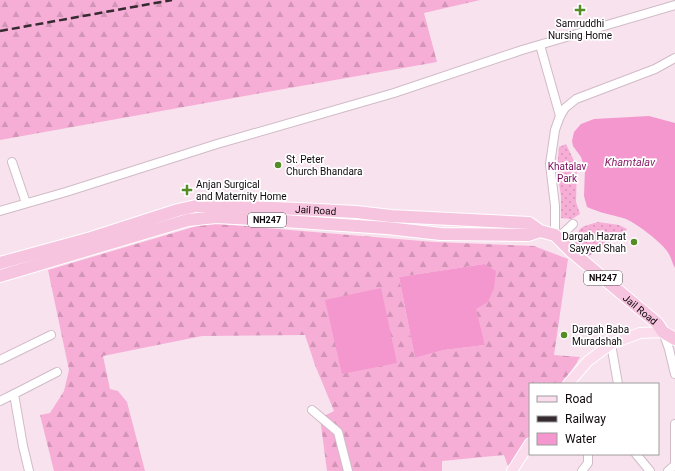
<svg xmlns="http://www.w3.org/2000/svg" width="675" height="471" font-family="Roboto,sans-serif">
<defs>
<pattern id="grass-dots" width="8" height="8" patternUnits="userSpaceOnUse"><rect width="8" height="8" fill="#f6aed7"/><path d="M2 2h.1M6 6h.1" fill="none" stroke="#d294b7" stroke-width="1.8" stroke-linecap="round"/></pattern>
<pattern id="forest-firs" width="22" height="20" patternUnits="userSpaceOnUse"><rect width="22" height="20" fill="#f6aed7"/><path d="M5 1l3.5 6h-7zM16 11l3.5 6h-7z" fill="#d294b7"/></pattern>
</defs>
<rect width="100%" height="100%" fill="#f8e2ee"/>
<g fill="url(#grass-dots)">
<path d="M566 144 577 167 576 202 580 214 572 219 561 218V196L557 170 559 147Z"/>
<path d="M598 222 619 225 627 229 625 232 589 256 575 243C580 224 580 228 598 222Z"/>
</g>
<g fill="url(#forest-firs)" fill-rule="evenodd">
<path d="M0 0H480L424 13 437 62 267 92 0 140Z"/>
<path d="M207 223 434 242 534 246 568 259 554 355 580 357 563 384H530V435L509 469 504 455 442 461V471H327L320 418 334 411 315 365 305 335 202 336 103 356 110 389 118 391 127 402 145 471H54L40 415 50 413 64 391 69 370 48 270ZM484 264 475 309 485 345 444 350 415 358 399 277Z"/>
</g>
<g fill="#f497ce">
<path d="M649 116 675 123V268C672 263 671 256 667 251 661 242 636 223 626 219 613 215 600 213 587 207L584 196 585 169 581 157 573 146 572 141 574 132 581 124 594 119Z"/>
<path d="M484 264 496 271 494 288 488 302 476 309 485 345 444 350 415 358 399 277Z"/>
<path d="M381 288 397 363 342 374 325 300Z"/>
</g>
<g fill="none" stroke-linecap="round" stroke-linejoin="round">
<g stroke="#d0bbc6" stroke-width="10">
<g id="minor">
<path d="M540 45 560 116"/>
<path d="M12 162 26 203"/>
<path d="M0 211 66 192 217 144 394 93 522 50 675 5"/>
<path d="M555 235V206L550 164 555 130 560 116 565 108 576 99 655 69 675 58"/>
<path d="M558 238 573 224"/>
<path d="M663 332 669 349 675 374"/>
<path d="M611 344 618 384"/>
<path d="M0 360 51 335"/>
<path d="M0 401 14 394"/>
<path d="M312 410 338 432 348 471"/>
<path d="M636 454 650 471"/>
<path d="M29 471 23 446 14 394 57 372"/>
<path d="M582 471 588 463V454"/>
<path d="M668 471 675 465V424"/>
</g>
</g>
<g stroke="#fff" stroke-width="12">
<g id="major">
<path d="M568 384 588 361 611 344 640 333 663 332"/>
<path d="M512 471 530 443"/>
</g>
</g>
<g stroke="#fff" stroke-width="14">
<g id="highway">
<path id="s1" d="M0 263 91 238 178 210 196 206H225L299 209 356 212 391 216 529 223 540 231 555 235 572 252 657 323 663 332 675 339"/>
<path d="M0 276 188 220 216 217 254 219 387 228 441 234 528 235 540 231"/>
</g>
</g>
<use href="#minor" stroke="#fff" stroke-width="8"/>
<use href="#major" stroke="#fadcec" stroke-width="10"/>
<use href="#highway" stroke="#f6c4df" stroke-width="12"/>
<path stroke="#342a30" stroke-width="2.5" stroke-dasharray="8 4" stroke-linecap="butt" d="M0 31 172 0"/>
</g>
<g fill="#548c27" stroke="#fff" stroke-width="1.5">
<path d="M578 4h4v4h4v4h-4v4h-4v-4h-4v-4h4z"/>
<circle cx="278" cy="165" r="4"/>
<path d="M185 184h4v4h4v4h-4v4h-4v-4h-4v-4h4z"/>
<circle cx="634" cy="242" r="4"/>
<circle cx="564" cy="335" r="4"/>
</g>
<g text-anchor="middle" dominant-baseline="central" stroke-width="3.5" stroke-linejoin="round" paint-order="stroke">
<g fill="#fff" stroke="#585356" stroke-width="1">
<rect x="248" y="213" width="38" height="14" rx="3"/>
<rect x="584" y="271" width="38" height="14" rx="3"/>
</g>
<g font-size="9" font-weight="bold" fill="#10090d">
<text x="267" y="220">NH247</text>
<text x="603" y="278">NH247</text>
</g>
<g font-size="10" fill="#10090d" stroke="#fff" text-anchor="start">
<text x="580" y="23" text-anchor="middle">Samruddhi<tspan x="580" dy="12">Nursing Home</tspan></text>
<text x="286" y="159">St. Peter<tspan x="286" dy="12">Church Bhandara</tspan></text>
<text x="196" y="184">Anjan Surgical<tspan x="196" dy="12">and Maternity Home</tspan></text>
<text x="626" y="236" text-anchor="end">Dargah Hazrat<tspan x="626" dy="12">Sayyed Shah</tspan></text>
<text x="572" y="329">Dargah Baba<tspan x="572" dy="12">Muradshah</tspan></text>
</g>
<g font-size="10" fill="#7c0d5b" stroke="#fff">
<text x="567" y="166">Khatalav<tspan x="567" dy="12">Park</tspan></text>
</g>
<g font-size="10" fill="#10090d" stroke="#fff">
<text stroke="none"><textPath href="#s1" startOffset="324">Jail Road</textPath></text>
<text stroke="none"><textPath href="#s1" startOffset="680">Jail Road</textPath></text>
</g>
<g font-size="11" font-style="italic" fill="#8d236a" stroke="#fff">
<text x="630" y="162">Khamtalav</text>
</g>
</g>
<rect x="529" y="383" width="130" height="72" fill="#ffffff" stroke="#9f9d9e"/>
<rect x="537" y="396" width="20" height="6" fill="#fadcec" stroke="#9f9d9e"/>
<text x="565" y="403" font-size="12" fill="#10090d">Road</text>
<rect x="537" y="416" width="20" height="6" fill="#342a30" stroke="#9f9d9e"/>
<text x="565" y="423" font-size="12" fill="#10090d">Railway</text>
<rect x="537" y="433" width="20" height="12" fill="#f497ce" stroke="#9f9d9e"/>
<text x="565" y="443" font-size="12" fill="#10090d">Water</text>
</svg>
